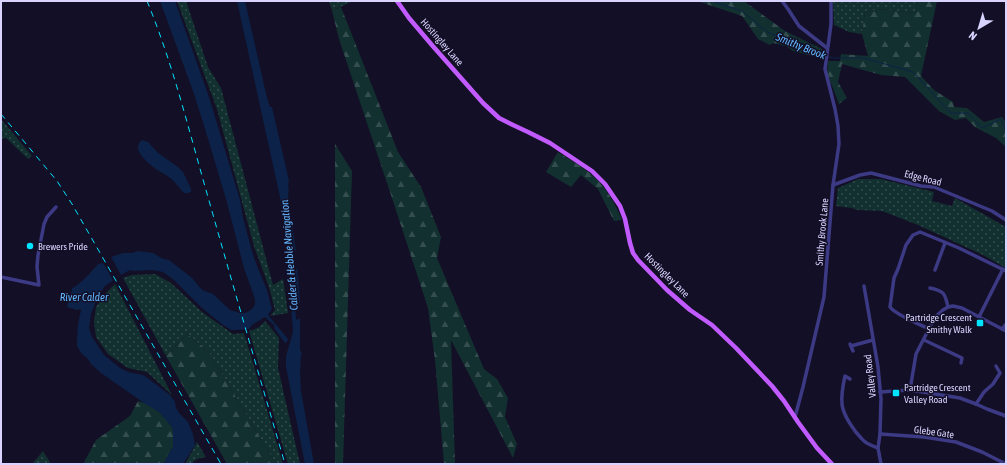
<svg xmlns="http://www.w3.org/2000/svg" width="1007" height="465" font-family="'Asap Condensed',sans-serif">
<defs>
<pattern id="grass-dots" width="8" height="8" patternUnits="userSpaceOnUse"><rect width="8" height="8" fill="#12302f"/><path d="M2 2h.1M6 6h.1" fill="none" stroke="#344d4e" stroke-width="1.8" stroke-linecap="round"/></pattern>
<pattern id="forest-firs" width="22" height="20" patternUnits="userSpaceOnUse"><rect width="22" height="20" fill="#12302f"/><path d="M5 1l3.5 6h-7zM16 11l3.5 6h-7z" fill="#344d4e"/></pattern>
</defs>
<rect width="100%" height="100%" fill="#130f26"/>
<g fill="url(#grass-dots)">
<path d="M177 1H186L208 67 221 88 273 285 283 279 288 313 270 316 275 310 269 287 254 246 217 109Z"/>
<path d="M329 1H353L332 11Z"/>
<path d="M833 1H918L915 13 883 9 865 12 862 34 849 32 834 25Z"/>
<path d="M1 119 32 156 28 159 6 138 1 139Z"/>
<path d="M858 179H881L934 192 932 201 952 206 955 198 1006 227V268L983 255 918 225 882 211 857 210 852 208 836 206 838 188Z"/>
<path d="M155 274 171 283 202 312 233 334 244 333 283 464H276L208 351 187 334 166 356 123 278 132 275Z"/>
<path d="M115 284 172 395 147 372 128 368 108 354 96 337 94 322 96 307 104 295Z"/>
<path d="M265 321 279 338 278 368 300 464H288L249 331 258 328Z"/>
<path d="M197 442 206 457C201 458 194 459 192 464H185Z"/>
<path d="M43 451 51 464H34L33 463Z"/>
</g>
<g fill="url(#forest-firs)">
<path d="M697 1H744L785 31 822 49 821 58 793 51 786 46 773 43 770 45 758 39 742 16Z"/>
<path d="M918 1H937L921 76 934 90 953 102 954 107 967 108 984 122 1002 117 1006 123V147L996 138 975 127 966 118 955 120 939 111 905 77 881 75 842 64 838 82 847 98 839 104 827 73 828 61H840L841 54 868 56 862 34 865 12 883 9 915 13Z"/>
<path d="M341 7 398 152 421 187 441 237 437 258 484 369 497 379 508 398 505 417 517 444 513 458 451 340 455 464H444L435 360 428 308 393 201 339 39 332 11Z"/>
<path d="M335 144 352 171 343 464H335Z"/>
<path d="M558 152C569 159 583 167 592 175 606 187 615 203 622 220L614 221 598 189 581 175 571 187 546 172Z"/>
<path d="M187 334 208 351 276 464H227L166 356Z"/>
<path d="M138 401 148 404 159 412 168 421 173 429V447L169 453 164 464H83L96 440 130 416Z"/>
</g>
<g fill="#0c2248">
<path d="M160 1H175L210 100 240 200 243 218 253 255 259 271 267 290 272 309 268 315 288 339 287 342 285 343 274 328 275 326 265 317 252 325 249 329 237 330H231L223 325 202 308 174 280 163 272 158 271 151 270 134 271 130 270 121 275 105 286 98 296 91 314 89 328 92 337 104 355 120 368 128 372 143 375 146 377 170 395 175 402 176 408 179 413 188 422 193 434 195 445 183 464H164L169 453 173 447V432L172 427 159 412 144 403 101 373 91 364 88 359 82 354 77 346V341L78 324 81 310 80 309 77 310 67 307 69 297 72 290V288C80 285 92 271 98 264L104 263 111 257 123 253H132L138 251 153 253 163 259 169 260 192 278 202 290 213 294 230 310 240 313H245L249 311 253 308 255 304V299L244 268 226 199 206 132 193 91Z"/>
<path d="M237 1H245L267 98 270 107H272L289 181C287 185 290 190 288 194L296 253 295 250 293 249 291 251V254L288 255 280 197Z"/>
<path d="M142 140 148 142 158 153 178 167 183 172 191 189V192L188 193H184C179 188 175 181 169 177 165 174 160 172 156 169 148 163 130 149 142 140Z"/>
<path d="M297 266 300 302 299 303V301L298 300 295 301V304H292L289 267H293V270H295L297 269Z"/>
<path d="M292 316H295L296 319 297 320 300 318V350L302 353 301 355 300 373 301 391 314 464H305L286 367V356L293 332Z"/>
</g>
<path fill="#130f26" d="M110 255 122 277 114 282 102 261Z"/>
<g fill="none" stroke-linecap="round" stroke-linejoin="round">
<path stroke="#0c2248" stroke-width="1" d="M712 1 742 11 767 32 821 55 833 58H864L913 72 951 113H968L982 128 1001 119 1006 131"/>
<g stroke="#0c2248" stroke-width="4">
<path d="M290 251 291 272"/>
<path d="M293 299 294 320"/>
</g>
<g stroke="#3d3a85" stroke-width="3.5">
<path d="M782 1 788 9 799 26 827 48"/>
<path d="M833 185 860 175 871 173 921 186 934 187 992 211 1006 220"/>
<path d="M935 270 945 243"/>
<path d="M1 277 39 285 37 267 38 255 44 224 47 217 56 207"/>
<path d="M864 286 878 367 881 399 880 434 878 448 881 464"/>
<path d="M930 288C944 291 945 293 948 307"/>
<path d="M979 317 1003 269"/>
<path d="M929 329C919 324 896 315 890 307L894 278 898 269 906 245 913 235 920 232 959 248 1006 271"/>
<path d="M1002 329 1006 324"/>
<path d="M924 340 960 357 962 358 961 363"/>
<path d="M850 344 853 351"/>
<path d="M851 346 873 340"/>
<path d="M850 379 845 376C843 385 841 394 842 404 843 415 854 431 862 439 866 444 872 446 878 448"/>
<path d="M910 390 916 354 935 317 943 310 948 307 953 306 962 308 1006 331"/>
<path d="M880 392 910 390 960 398 976 404 987 409 1006 416"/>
<path d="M976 404 984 392 993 384 1000 373 996 366"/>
<path d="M795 417 803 387 824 297 833 185 839 144 838 126 835 109 825 69 831 24V1"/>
<path d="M880 434 924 437 956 442 982 452 1006 464"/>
</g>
<path stroke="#c25bff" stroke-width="4.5" d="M397 1 409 18 431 44 483 103 499 118 513 125 528 132 550 143 592 171 605 184 620 206 625 219 630 243 633 253 638 260 667 290 690 310 712 325 736 348 772 386 784 401 798 422 817 448 832 464"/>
<g stroke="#00e5ff" stroke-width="1" stroke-dasharray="6 5" stroke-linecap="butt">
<path d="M147 1C173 64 189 131 208 197 233 286 259 375 285 464"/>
<path d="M1 114 47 169 57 181 72 204 221 464"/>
</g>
</g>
<g fill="#00e5ff" stroke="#130f26" stroke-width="1.5">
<circle cx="30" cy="246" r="4"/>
<rect x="976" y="319" width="8" height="8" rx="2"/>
<rect x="892" y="389" width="8" height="8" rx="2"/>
</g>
<g text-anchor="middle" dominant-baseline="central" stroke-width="3" stroke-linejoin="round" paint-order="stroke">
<g font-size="10" fill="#d9d4ff" stroke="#130f26">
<text transform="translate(442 42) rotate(49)">Hostingley Lane</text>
<text transform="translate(923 178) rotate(14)">Edge Road</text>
<text transform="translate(822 232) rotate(-85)">Smithy Brook Lane</text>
<text transform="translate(667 275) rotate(45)">Hostingley Lane</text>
<text transform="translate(870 376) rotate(-97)">Valley Road</text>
<text transform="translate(934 432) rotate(8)">Glebe Gate</text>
</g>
<g font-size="10" fill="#d9d4ff" stroke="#130f26" text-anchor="start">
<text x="38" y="246">Brewers Pride</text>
<text x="972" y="317" text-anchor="end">Partridge Crescent<tspan x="972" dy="12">Smithy Walk</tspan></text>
<text x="904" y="387">Partridge Crescent<tspan x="904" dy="12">Valley Road</tspan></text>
</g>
<g font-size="11" font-style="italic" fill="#62b6ff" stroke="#130f26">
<text transform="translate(801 46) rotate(22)">Smithy Brook</text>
<text transform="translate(289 255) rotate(-95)">Calder &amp; Hebble Navigation</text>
<text x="84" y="297">River Calder</text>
</g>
</g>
<rect width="1007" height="465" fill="none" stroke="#d9d4ff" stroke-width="4"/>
<g transform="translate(979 28) rotate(218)" stroke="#130f26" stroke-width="3" paint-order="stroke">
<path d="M0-3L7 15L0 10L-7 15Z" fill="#d9d4ff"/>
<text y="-6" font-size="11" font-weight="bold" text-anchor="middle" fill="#d9d4ff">N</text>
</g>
</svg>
